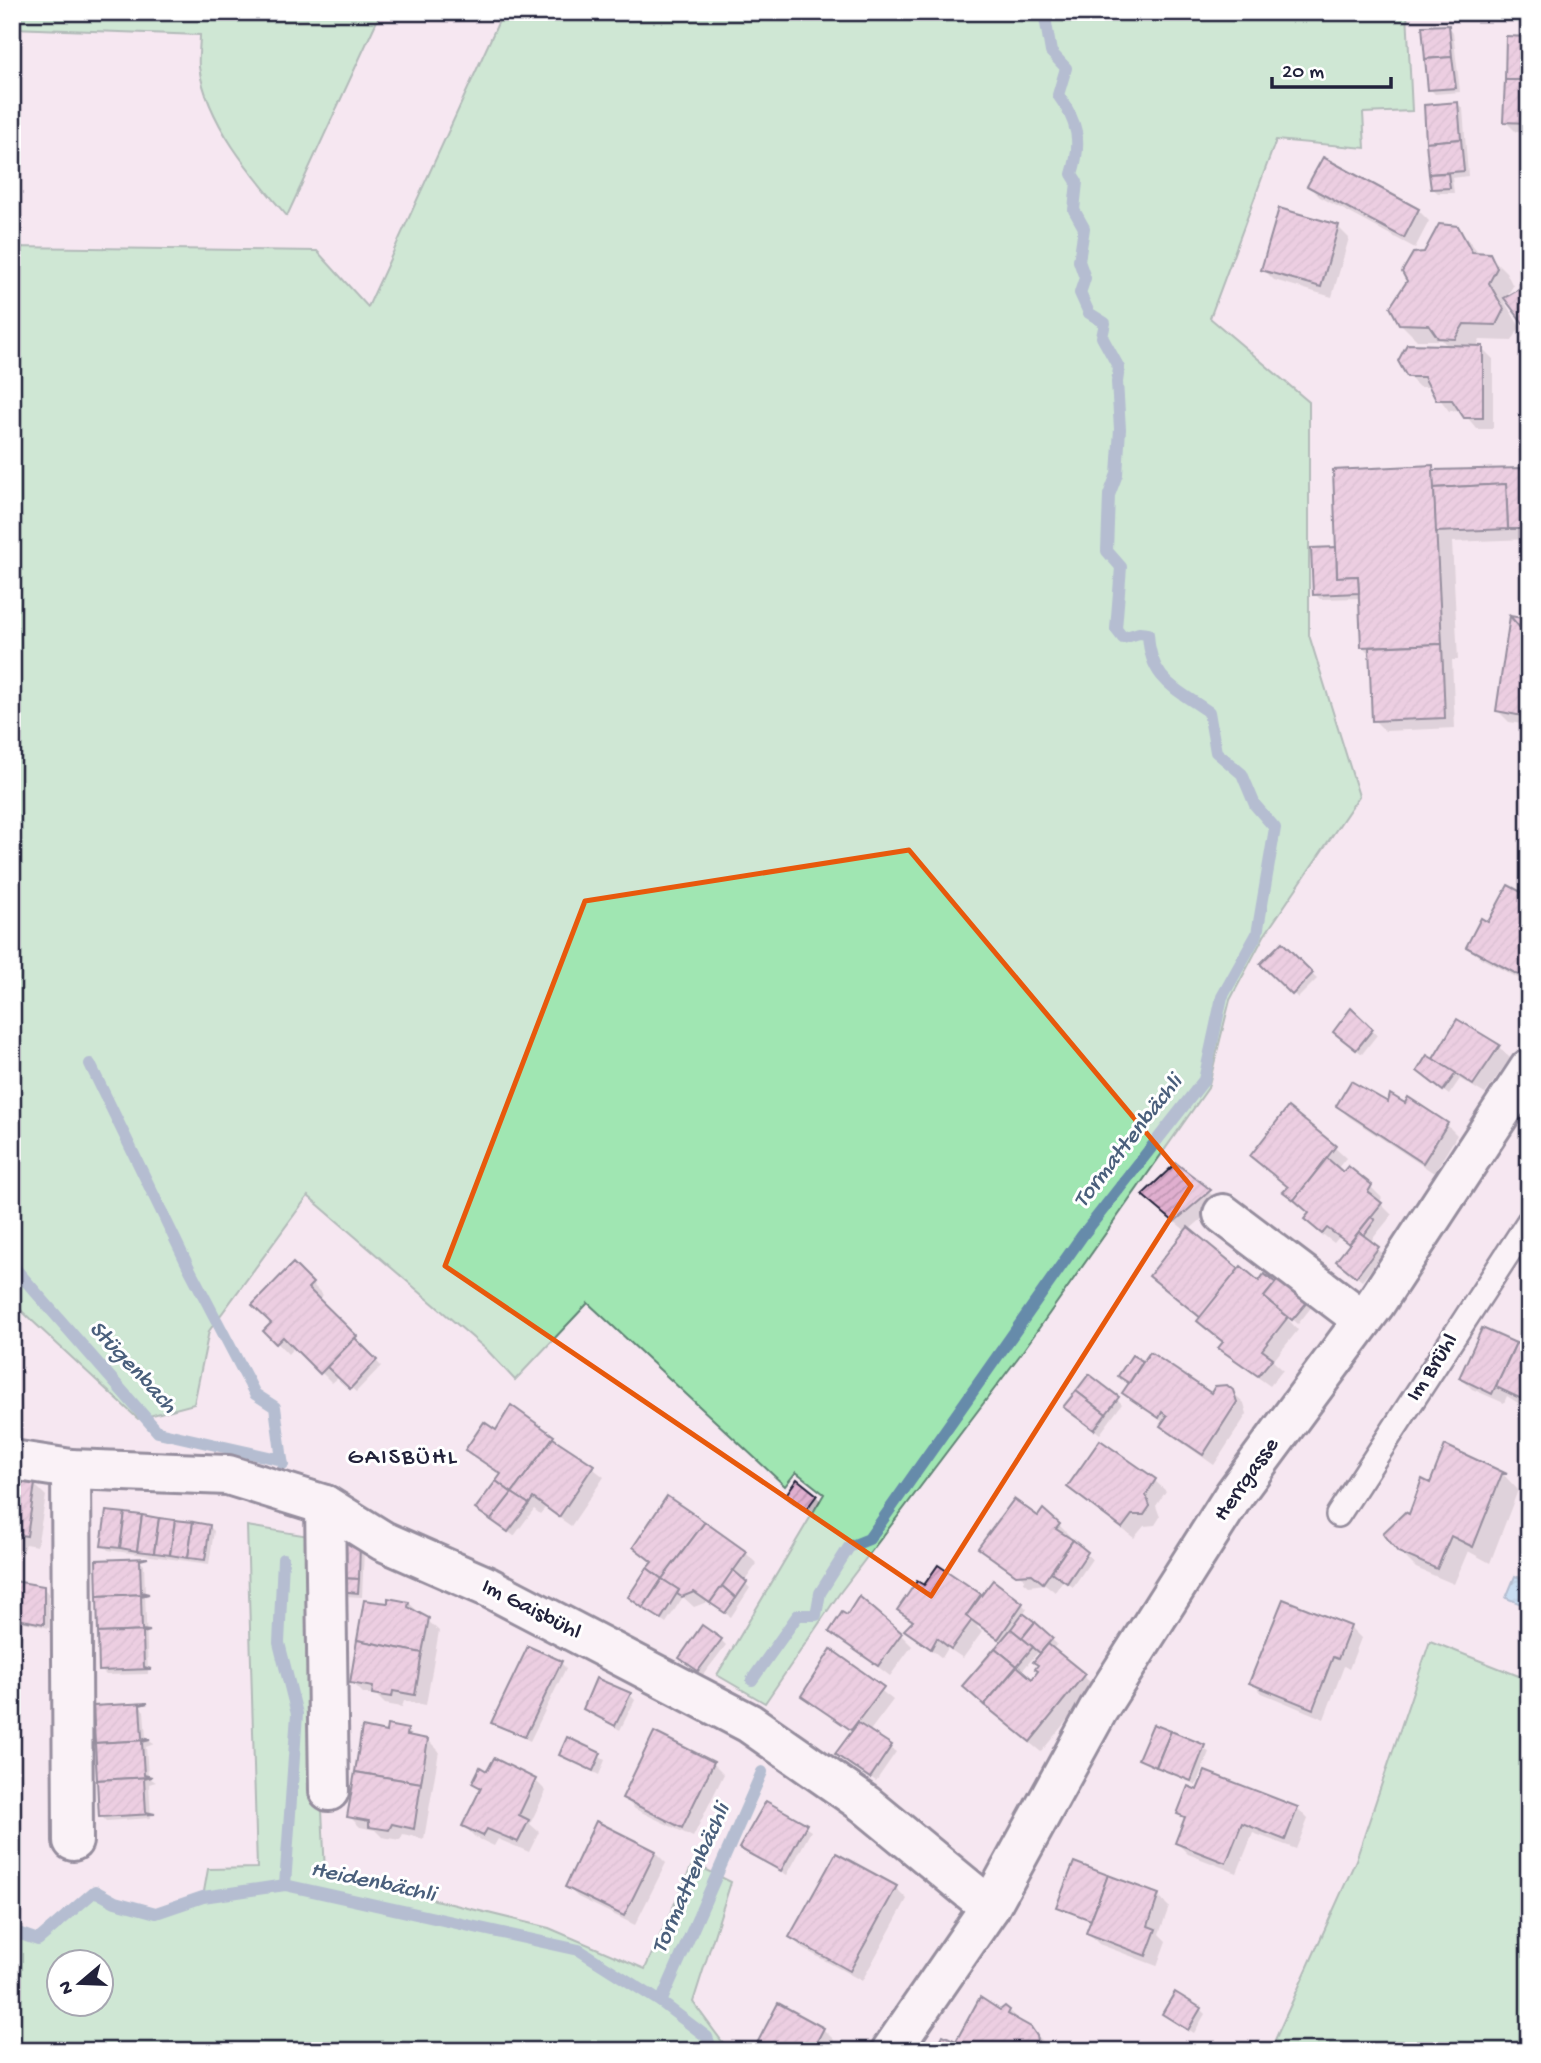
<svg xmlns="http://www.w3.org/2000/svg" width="1541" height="2063" font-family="'Gochi Hand',sans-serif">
<defs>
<pattern id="water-waves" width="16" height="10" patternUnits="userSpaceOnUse" patternTransform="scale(1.75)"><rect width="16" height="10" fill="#93d1f4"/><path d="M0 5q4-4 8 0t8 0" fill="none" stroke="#7eb3d2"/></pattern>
<pattern id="building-hatch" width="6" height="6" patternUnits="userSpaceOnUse" patternTransform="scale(1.75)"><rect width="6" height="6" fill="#e0afcf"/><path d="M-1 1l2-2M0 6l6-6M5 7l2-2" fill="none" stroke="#c096b3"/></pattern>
</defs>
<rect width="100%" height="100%" fill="#f6e7f1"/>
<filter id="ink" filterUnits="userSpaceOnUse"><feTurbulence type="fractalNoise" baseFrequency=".0143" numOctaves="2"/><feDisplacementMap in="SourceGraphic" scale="14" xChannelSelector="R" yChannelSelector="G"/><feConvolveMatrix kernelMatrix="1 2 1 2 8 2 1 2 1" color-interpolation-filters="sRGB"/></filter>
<g filter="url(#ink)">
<g fill="#a0e6b2" stroke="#618476" stroke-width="2" fill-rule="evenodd">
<path d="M12 12H381L287 216C252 175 207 123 199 67 198 57 200 45 200 35L12 28Z"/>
<path d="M503 12H1407L1412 111 1363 113 1365 148 1276 140 1210 318 1309 402V635L1359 796 1264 936 1230 1000 1208 1088 1020 1355 839 1594 765 1703 717 1675 824 1494 796 1472 785 1486 588 1303 515 1380 487 1350 308 1196 209 1331 194 1404 138 1419 12 1302V247L317 251 368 307Z"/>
<path d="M247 1526 309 1536 325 1873 549 1928 645 1969 693 1863 731 1882 693 2002 723 2043 724 2051H12V1931L38 1940 95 1891 115 1902 156 1913 203 1897 208 1869 257 1868ZM60 1962H102V2004H60Z"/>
<path d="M1430 1641 1529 1680V2051H1270L1356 1860Z"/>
</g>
<path fill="url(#water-waves)" stroke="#668baa" stroke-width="2" d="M1515 1576 1529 1581V1607L1506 1598Z"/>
<g fill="#0003" fill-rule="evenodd">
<path d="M1448 26 1453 32 1460 92 1435 94 1430 89Z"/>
<path d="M1529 39V133L1516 132 1505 121Z"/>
<path d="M1458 104 1463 109 1468 176 1452 178 1454 193H1438L1432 188 1426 106Z"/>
<path d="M1309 186 1418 210 1429 221 1415 248 1320 197Z"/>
<path d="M1338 227 1349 238 1332 297 1274 280 1263 269Z"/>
<path d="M1457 227 1480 254 1489 255 1506 272 1513 286 1504 301 1520 327 1512 341 1480 340 1476 348H1482L1493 359V429H1477L1461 410 1449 411 1431 387H1419L1408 376 1449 347 1442 340H1417L1400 323 1425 254Z"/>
<path d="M1432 467 1436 471 1529 469V560L1528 539 1452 542 1458 660H1452L1455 728 1385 731 1374 720 1371 655 1362 646 1361 598 1320 599 1315 594 1337 549Z"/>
<path d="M1529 621V725L1509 722 1498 711Z"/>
<path d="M1529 898V984L1479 957 1468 946 1489 924Z"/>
<path d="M1282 945 1317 979 1298 998 1262 964Z"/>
<path d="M1351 1011 1377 1035 1362 1054 1340 1036Z"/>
<path d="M1499 1047 1510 1058 1485 1094 1460 1079 1449 1095 1424 1076 1434 1061Z"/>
<path d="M1338 1106 1446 1124 1457 1135 1434 1173 1349 1117Z"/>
<path d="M1335 1148 1346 1158 1337 1169 1371 1187 1382 1198 1379 1202 1392 1215 1370 1242 1383 1254 1362 1281 1343 1266 1350 1246 1339 1237 1334 1243 1317 1230 1306 1219 1311 1214 1286 1192Z"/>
<path d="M1176 1166 1221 1202 1189 1230 1239 1272 1259 1283 1276 1285 1317 1300 1298 1324 1288 1315 1286 1317 1298 1330 1273 1361 1283 1370 1270 1386 1231 1358 1220 1347 1224 1343 1199 1321 1202 1319 1151 1276 1187 1232 1155 1205Z"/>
<path d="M293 1265 323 1295 318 1300 381 1366 356 1392 339 1377 332 1383 295 1346 288 1354 266 1331 273 1323Z"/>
<path d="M1483 1330 1522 1348 1529 1333V1410L1507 1396 1504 1403 1472 1389 1461 1378Z"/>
<path d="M1142 1363 1211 1395 1227 1387 1244 1403 1247 1414 1214 1465 1174 1437 1163 1426 1164 1423 1124 1393 1130 1384 1121 1376Z"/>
<path d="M1117 1399 1122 1404 1100 1434 1071 1412Z"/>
<path d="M496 1432 553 1437 604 1477 571 1526 545 1508 540 1514 534 1509 514 1536 483 1514 501 1476 467 1450Z"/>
<path d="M1502 1473 1518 1490 1490 1563 1468 1551 1454 1584 1416 1568 1399 1551 1410 1516 1431 1485Z"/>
<path d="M1155 1481 1166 1491 1156 1506 1160 1517 1155 1525 1144 1526 1134 1538 1069 1487Z"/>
<path d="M12 1482 35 1485 46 1496 37 1546 25 1544 23 1554 12 1552Z"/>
<path d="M816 1496 821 1501 810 1514 792 1501Z"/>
<path d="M1039 1519 1059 1525 1070 1536 1067 1539 1092 1559 1073 1587 1063 1580 1055 1592 1045 1584 1029 1586 1023 1581 1025 1579 981 1548Z"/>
<path d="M209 1526 214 1531 209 1564 108 1550 103 1545Z"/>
<path d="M341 1543 364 1549 362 1597 344 1596Z"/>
<path d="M746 1553 757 1564 744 1582 750 1588 731 1617 707 1602 694 1607 683 1597 666 1623 636 1602 653 1563Z"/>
<path d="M139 1560 144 1565 148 1674 106 1675 101 1670Z"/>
<path d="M15 1583 43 1588 48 1593 49 1628 12 1619Z"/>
<path d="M924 1588 1022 1604 1027 1609 1023 1615 1057 1644 1052 1650 1095 1686 1041 1752 997 1716 1002 1641 979 1624 977 1627 982 1632 963 1658 948 1648 942 1658 907 1630 914 1623 900 1610ZM1039 1651 1042 1653 1040 1671 1032 1681 1021 1672Z"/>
<path d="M409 1603 439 1631 426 1705 404 1701 402 1707 385 1704 377 1696 363 1693 352 1682 390 1605Z"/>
<path d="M1350 1627 1361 1638 1349 1669 1344 1666 1324 1719 1262 1693 1251 1682Z"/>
<path d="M831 1631 901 1635 912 1646 890 1676Z"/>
<path d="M721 1640 726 1645 703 1675 686 1662Z"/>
<path d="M832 1652 893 1700 869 1732 896 1752 876 1781 843 1759 853 1733 803 1695Z"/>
<path d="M561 1663 566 1668 530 1741 493 1722Z"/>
<path d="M630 1695 635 1700 620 1730 585 1709Z"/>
<path d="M139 1705 144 1711 146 1739 154 1744 146 1747 148 1777 156 1782 149 1784 151 1818 106 1821 101 1816Z"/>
<path d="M1154 1726 1209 1752 1196 1785 1140 1759Z"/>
<path d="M407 1731 415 1738 428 1740 439 1751 424 1839 403 1834 400 1840 382 1837 375 1830 360 1827 349 1816 387 1734Z"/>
<path d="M568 1740 605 1760 599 1775 561 1755Z"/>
<path d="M713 1763 724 1774 693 1837 635 1809 624 1798Z"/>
<path d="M488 1773 535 1780 546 1791 530 1824 539 1832 529 1852 498 1839 494 1846 475 1837 464 1826 482 1791 474 1783Z"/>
<path d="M1198 1792 1297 1808 1308 1819 1296 1849 1253 1833 1237 1873 1188 1854 1177 1843 1185 1820 1179 1813Z"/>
<path d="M766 1803 811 1831 787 1875 742 1847Z"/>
<path d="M655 1852 666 1863 635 1925 578 1897 567 1887Z"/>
<path d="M837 1855 896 1888 907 1899 862 1981 802 1948 791 1937Z"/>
<path d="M1158 1896 1169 1907 1159 1934 1166 1941 1157 1966 1099 1944 1088 1933 1092 1922 1059 1906Z"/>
<path d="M1200 2009 1205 2014 1194 2033 1164 2014Z"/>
<path d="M1009 2011 1042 2040 1048 2051H937L956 2044 1000 2012Z"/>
<path d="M823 2029 834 2040 828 2051H755Z"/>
</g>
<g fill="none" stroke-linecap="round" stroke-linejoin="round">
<g stroke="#668baa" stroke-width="12">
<path d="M90 1064 188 1266 255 1394 275 1407 282 1460"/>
<path d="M12 1265 158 1432 282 1460 283 1464"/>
<path d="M283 1559 279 1643 297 1714 285 1885"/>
<path d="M752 1680 798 1615H816L820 1593 849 1547 869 1539 1082 1236 1204 1080 1222 997 1257 934 1275 828 1255 805 1242 774 1216 752 1209 712C1175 688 1150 680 1148 634L1139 633 1123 638 1116 629 1121 567 1107 551 1109 495 1117 474 1120 429 1117 382 1119 368 1102 337 1105 323 1089 313 1080 293 1085 278 1079 261 1084 228 1074 210 1077 182 1072 174C1082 142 1078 122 1058 95L1066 68 1051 52 1044 12"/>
<path d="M12 1931 38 1940 95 1891 115 1902 156 1913 203 1897 285 1885 579 1950 661 2002 707 2037 712 2051"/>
<path d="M661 2002 762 1772"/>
</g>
</g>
<g fill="url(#building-hatch)" stroke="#22223b" stroke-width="2">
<path d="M1449 25 1452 57 1425 59 1422 26Z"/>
<path d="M1506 36 1529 37V80H1505Z"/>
<path d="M1452 57 1456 88 1428 90 1425 59Z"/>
<path d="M1505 80H1529V123L1503 122Z"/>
<path d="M1458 102 1461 139 1426 142 1424 105Z"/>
<path d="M1461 139 1464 171 1429 174 1426 142Z"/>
<path d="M1323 157 1419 209 1404 238 1307 186Z"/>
<path d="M1448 173 1450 188 1431 189 1429 174Z"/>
<path d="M1279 208 1339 225 1321 287 1261 270Z"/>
<path d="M1439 224 1458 226 1472 252 1490 253 1497 268 1489 283 1504 309 1496 325 1464 324 1455 339 1438 338 1429 325 1399 324 1390 307 1407 281 1402 272 1413 253 1424 252Z"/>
<path d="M1529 284V320L1523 323 1504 298Z"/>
<path d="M1407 344 1483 346V418H1464L1452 400H1436L1424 377H1407L1398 361Z"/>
<rect x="1521" y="353" width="8" height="58"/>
<path d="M1433 465 1442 644 1361 647 1358 576 1337 577 1333 470Z"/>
<path d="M1529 467V560H1526L1523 468Z"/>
<path d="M1523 468 1526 529H1508L1506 484 1434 488 1433 470Z"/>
<path d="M1506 484 1508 529 1436 532 1434 488Z"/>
<path d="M1336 547 1337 577 1358 576 1359 593 1313 595 1311 548Z"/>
<path d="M1510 616 1529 638 1528 717 1496 711Z"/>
<path d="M1510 616 1529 619V638Z"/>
<path d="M1442 644 1445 718 1372 721 1369 647Z"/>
<path d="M1508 885 1529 896 1526 979 1466 947 1481 918 1488 922Z"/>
<path d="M1282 942 1313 973 1292 995 1260 964Z"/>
<path d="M1351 1008 1373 1029 1356 1050 1333 1032Z"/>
<path d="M1457 1019 1500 1045 1473 1085 1433 1059Z"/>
<path d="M1427 1055 1456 1073 1443 1091 1417 1071Z"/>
<path d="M1351 1081 1388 1102 1390 1094 1405 1103 1408 1097 1448 1123 1423 1163 1336 1106Z"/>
<path d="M1288 1107 1336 1146 1294 1200 1283 1192 1288 1187 1250 1156Z"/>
<path d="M1327 1158 1343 1172 1348 1166 1372 1185 1368 1192 1382 1203 1349 1244 1327 1228 1322 1234 1304 1219 1309 1213 1294 1200Z"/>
<path d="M1176 1163 1211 1190 1174 1222 1142 1195Z"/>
<path d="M1371 1217 1375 1220 1364 1235 1359 1232Z"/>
<path d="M1188 1227 1239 1269 1201 1318 1149 1276Z"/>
<path d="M1359 1232 1379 1247 1356 1277 1336 1261Z"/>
<path d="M293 1263 313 1283 308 1288 357 1336 320 1374 283 1337 276 1344 263 1331 271 1323 252 1305Z"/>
<path d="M1241 1266 1259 1281 1264 1274 1276 1283 1264 1297 1288 1317 1262 1350 1273 1358 1258 1376 1218 1348 1223 1342 1197 1321Z"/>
<path d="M1285 1271 1314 1294 1292 1320 1264 1297Z"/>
<path d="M1482 1328 1516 1343 1492 1394 1459 1378Z"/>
<path d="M1529 1328V1400L1528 1402 1496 1387 1516 1343 1521 1345Z"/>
<path d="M355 1338 377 1360 350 1389 327 1367Z"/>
<path d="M1150 1352 1211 1393 1215 1386 1227 1385 1233 1390 1237 1402 1203 1455 1160 1426 1167 1416 1162 1412 1159 1418 1122 1393Z"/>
<path d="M1132 1355 1143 1361 1129 1383 1118 1376Z"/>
<path d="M1089 1374 1119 1397 1106 1414 1076 1391Z"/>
<path d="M1076 1391 1106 1414 1094 1430 1063 1407Z"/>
<path d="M511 1405 554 1436 512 1493 496 1481 501 1474 465 1450 484 1422 496 1430Z"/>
<path d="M553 1438 594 1465 559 1517 533 1498 529 1504 512 1493Z"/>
<path d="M1100 1440 1156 1479 1146 1495 1150 1506 1144 1515H1132L1122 1528 1067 1487Z"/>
<path d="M1445 1445 1507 1474H1502L1473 1547 1451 1536 1437 1569 1398 1552 1383 1533 1405 1512 1409 1514 1422 1479 1430 1483Z"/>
<path d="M797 1479 817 1495 805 1511 785 1496Z"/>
<path d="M12 1480 35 1484 27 1536 15 1534 12 1544Z"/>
<path d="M496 1481 512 1493 491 1520 475 1509Z"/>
<path d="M512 1493 529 1504 508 1532 491 1520Z"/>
<path d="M667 1496 705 1522 662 1579 647 1568 652 1562 633 1547Z"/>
<path d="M1014 1499 1038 1516 1043 1509 1060 1524 1056 1529 1073 1540 1043 1583 1032 1574 1016 1575 978 1548Z"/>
<path d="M106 1511 125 1513 120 1548 101 1546Z"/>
<path d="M125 1513 142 1515 137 1551 120 1548Z"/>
<path d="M142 1515 159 1518 154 1553 137 1551Z"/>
<path d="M159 1518 175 1520 170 1555 154 1553Z"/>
<path d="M175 1520 193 1522 188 1558 170 1555Z"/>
<path d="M193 1522 210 1525 205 1560 188 1558Z"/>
<path d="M705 1522 747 1552 710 1603 694 1592 682 1597 677 1594 679 1590 662 1579Z"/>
<path d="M1073 1540 1088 1552 1067 1583 1051 1572Z"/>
<path d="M339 1541 360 1542 359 1579 338 1578Z"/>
<path d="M148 1558 140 1560 141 1592 149 1594 97 1596 96 1560Z"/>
<path d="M938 1565 981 1594 966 1616 972 1620 951 1649 937 1638 931 1649 904 1630 913 1621 897 1610 917 1581 924 1585Z"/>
<path d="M647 1568 662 1579 643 1608 628 1597Z"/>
<path d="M733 1570 747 1582 736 1598 722 1586Z"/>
<path d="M338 1578 359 1579 358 1593 338 1591Z"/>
<path d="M662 1579 679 1590 661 1619 643 1608Z"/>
<path d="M993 1580 1023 1603 998 1639 966 1616Z"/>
<path d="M14 1581 44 1586V1624L12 1618Z"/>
<path d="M722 1586 736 1598 725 1613 710 1603Z"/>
<path d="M149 1594 141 1596 142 1630 150 1631 98 1633 97 1596Z"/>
<path d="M859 1596 902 1633 878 1666 829 1632 842 1612 847 1615Z"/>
<path d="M388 1598 409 1602 408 1607 429 1618 422 1653 357 1640 364 1600 388 1603Z"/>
<path d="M1283 1599 1351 1626 1338 1659 1333 1657 1313 1709 1249 1683Z"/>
<path d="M1023 1613 1035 1622 1022 1638 1011 1629Z"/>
<path d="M1035 1622 1053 1638 1040 1653 1022 1638Z"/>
<path d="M702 1625 722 1639 698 1671 679 1658Z"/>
<path d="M1011 1629 1033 1647 1017 1666 995 1648Z"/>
<path d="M150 1631 143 1633 144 1667 151 1669 99 1671 98 1633Z"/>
<path d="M357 1640 422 1653 415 1695 393 1691 392 1697 372 1694 373 1687 350 1683Z"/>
<path d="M1048 1644 1085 1674 1030 1742 984 1705 1017 1666 1032 1679 1038 1671 1035 1669 1038 1665 1033 1662Z"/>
<path d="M528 1646 562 1661 525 1737 491 1723Z"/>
<path d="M995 1648 1017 1666 984 1705 962 1686Z"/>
<path d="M831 1649 884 1687 851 1730 801 1696Z"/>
<path d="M596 1678 631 1693 615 1726 583 1709Z"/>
<path d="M148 1703 140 1705 142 1738 150 1740 95 1743 93 1706Z"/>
<path d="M858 1723 892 1745 870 1778 835 1754Z"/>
<path d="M1153 1724 1171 1731 1156 1767 1138 1759Z"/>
<path d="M387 1725 408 1729 407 1735 428 1739 421 1783 355 1772 362 1727 386 1732Z"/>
<path d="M1171 1731 1205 1745 1191 1781 1156 1767Z"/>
<path d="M654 1732 714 1762 682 1828 622 1798Z"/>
<path d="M567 1737 601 1753 593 1771 559 1755Z"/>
<path d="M150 1740 142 1742 144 1775 152 1777 97 1780 95 1743Z"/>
<path d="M494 1758 536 1779 519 1815 529 1820 518 1842 487 1829 483 1836 462 1826 481 1788 472 1783 480 1767 487 1771Z"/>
<path d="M1205 1771 1298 1807 1285 1840 1242 1823 1226 1863 1175 1843 1185 1817 1177 1814 1188 1786 1197 1790Z"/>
<path d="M355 1772 421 1783 414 1829 392 1824 389 1830 369 1827V1821L347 1817Z"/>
<path d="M152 1777 144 1779 146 1812 155 1814 99 1817 97 1780Z"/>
<path d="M766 1801 807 1824 781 1871 739 1848Z"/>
<path d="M596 1821 656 1851 624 1916 565 1887Z"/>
<path d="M836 1853 897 1886 850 1971 789 1937Z"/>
<path d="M1074 1862 1108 1875 1091 1920 1056 1907Z"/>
<path d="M1108 1875 1159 1894 1148 1926 1156 1929 1146 1956 1086 1933Z"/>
<path d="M1175 1992 1201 2008 1188 2030 1162 2014Z"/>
<path d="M980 1997 1000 2010 1005 2006 1010 2010 1008 2014 1031 2027 1037 2036 1040 2051H935L943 2035 956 2041Z"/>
<path d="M778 2003 824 2028 812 2051H753Z"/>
</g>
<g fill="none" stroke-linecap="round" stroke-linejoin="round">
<g stroke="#22223b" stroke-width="28">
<path id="service" d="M1338 1515 1529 1221"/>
</g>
<g stroke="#22223b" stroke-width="44">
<g id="minor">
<path d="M1223 1214 1363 1320"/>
<path d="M12 1460 71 1469 228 1475 325 1505 383 1541 488 1587 749 1723 865 1804 990 1907"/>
<path d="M71 1469 73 1841"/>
<path d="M325 1505 329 1791"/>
<path d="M891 2051 990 1907 1098 1710 1234 1495 1375 1304 1529 1069"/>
</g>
</g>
<use href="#service" stroke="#fff" stroke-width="23"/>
<use href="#minor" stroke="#fff" stroke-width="38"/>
</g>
</g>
<path d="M0 0H1541V2063H0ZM909 850 1191 1186 931 1596 445 1266 585 901Z" fill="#f6e7f1" fill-opacity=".55" fill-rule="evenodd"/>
<path fill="none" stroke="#e8590c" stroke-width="5" stroke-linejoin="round" d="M909 850 1191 1186 931 1596 445 1266 585 901Z"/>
<g text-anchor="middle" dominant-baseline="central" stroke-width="6" stroke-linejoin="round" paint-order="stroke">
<g font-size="23" fill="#22223b" stroke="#fff">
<text transform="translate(1433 1368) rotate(-57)">Im Brühl</text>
<text transform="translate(1247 1480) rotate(-55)">Herrgasse</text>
<text transform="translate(531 1610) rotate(27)">Im Gaisbühl</text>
</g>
<g font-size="24" font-style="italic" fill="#4a5f7c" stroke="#fff">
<text transform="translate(1129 1142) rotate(-52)">Tormattenbächli</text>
<text transform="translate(132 1368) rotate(47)">Stügenbach</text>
<text transform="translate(692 1879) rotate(-66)">Tormattenbächli</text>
<text transform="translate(373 1883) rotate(12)">Heidenbächli</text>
</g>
<g font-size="24" letter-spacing="2" fill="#22223b" stroke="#fff">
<text x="403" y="1458">GAISBÜHL</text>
</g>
</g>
<rect width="1541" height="2063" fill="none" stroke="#fff" stroke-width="42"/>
<rect x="21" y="21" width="1499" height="2021" fill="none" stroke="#22223b" stroke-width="2.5" filter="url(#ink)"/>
<g transform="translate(80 1983) rotate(251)"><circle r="33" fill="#ffffff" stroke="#a7a7b1" stroke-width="2"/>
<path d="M0-5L12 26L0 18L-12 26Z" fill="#22223b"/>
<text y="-10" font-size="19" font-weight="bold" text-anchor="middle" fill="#22223b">N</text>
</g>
<path d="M1272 77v10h119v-10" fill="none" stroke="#22223b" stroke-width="3.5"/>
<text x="1282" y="77" font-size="21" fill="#22223b" stroke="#ffffff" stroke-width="5" paint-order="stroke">20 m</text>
</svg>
